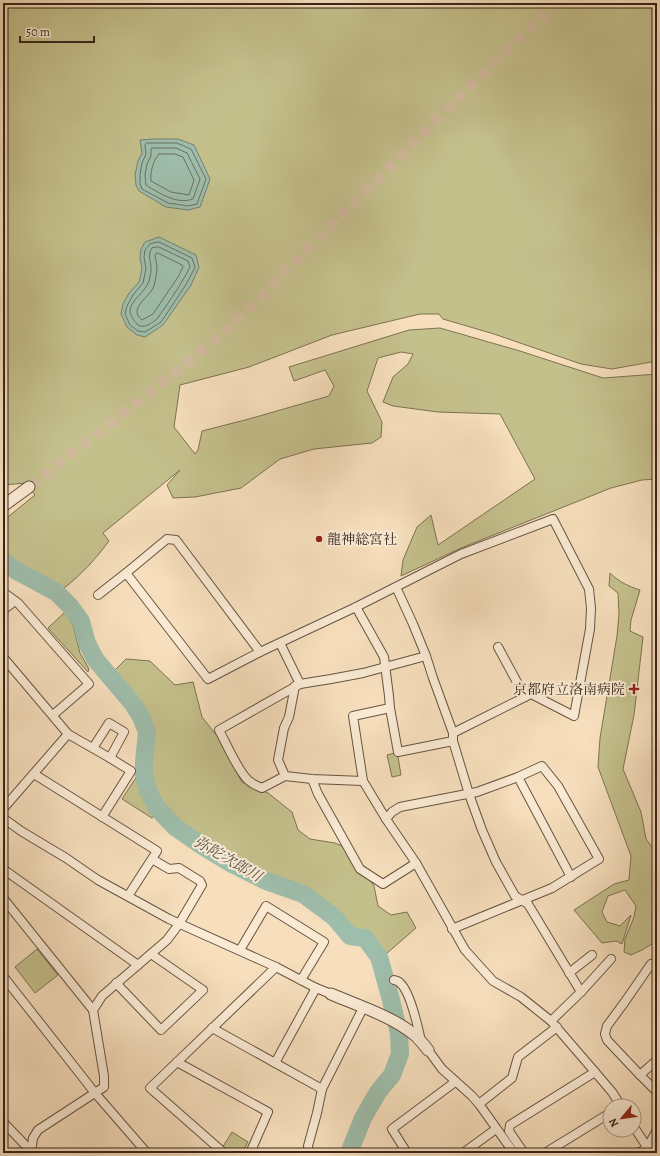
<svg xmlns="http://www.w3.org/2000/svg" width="660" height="1156" font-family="Alegreya,'Noto Serif JP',serif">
<rect width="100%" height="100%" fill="#f7dfbd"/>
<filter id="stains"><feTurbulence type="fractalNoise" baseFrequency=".005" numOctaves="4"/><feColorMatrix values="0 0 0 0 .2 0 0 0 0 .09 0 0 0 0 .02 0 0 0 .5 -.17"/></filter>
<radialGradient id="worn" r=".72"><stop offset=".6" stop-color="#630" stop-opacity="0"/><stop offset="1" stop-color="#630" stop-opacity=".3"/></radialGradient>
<g fill="#c4c08c" stroke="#7d7252">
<path d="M3 3H657V361L612 369 581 364 494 334 443 319 439 314H420L332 335 249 367 180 385 174 427 195 454 198 450 202 431 249 419 329 396 334 386 325 370 294 381 289 367 409 330 440 328 520 351 603 378 657 374V479L642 480 611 488 461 548 401 576 403 560 417 527 431 515 438 545 535 479 500 414 438 412 393 406 383 402 393 377 408 364 413 354 401 352 378 358 367 391 382 422 381 437 372 443 314 449 280 459 241 488 195 497 173 498 167 485 180 470 103 533 109 541C94 561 82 574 63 589L25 569 3 553V521L35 495 26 483 3 485Z"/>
<path d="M610 573C619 582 628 586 640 590L631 620 630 631 643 637 634 715 623 769 641 812 646 839 657 854V941L642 950 631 955 624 952 625 939 634 917 636 906 625 890 608 896 602 912 607 922 620 926 631 915 622 944 616 941 602 943 574 910 614 884 629 880 631 856 598 767 600 738 617 636 619 614 618 593 609 586Z"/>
<path d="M65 612 73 625 80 653 89 669 88 672 48 628Z"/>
<path d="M126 659 150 661 175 685 193 682 202 717 217 736 242 782 268 793 292 812 298 830 310 839 335 843 351 850 374 886 378 906 391 915 407 912 416 928 386 954 370 935 352 931 329 907 301 885 265 876 209 844 177 821 156 796 149 767 152 735 139 707 113 672Z"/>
<path d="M395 753 398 757 401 775 392 777 387 755Z"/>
<path d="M139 773 150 805 156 812 152 818 122 799Z"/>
<path d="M37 949 58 975 35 993 15 967Z"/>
<path d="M232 1132 248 1142 242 1153H227L222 1148Z"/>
</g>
<g fill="#9ebdab" stroke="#748071">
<path d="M153 139H178L194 145 210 179 200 207 188 210 166 207 139 191 136 185 135 175 138 161 142 153 140 140Z"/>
<path d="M159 237 196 255 199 267 191 285 163 325 145 337 137 335 127 327 121 314 123 304 129 293 139 282 142 269 140 257 141 249 145 242Z"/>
</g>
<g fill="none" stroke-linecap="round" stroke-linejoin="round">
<g stroke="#6a7162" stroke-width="1">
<path d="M147 143H177L191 149 206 179 197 204 188 206 168 203 142 189 140 184V175L142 163 146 154 145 145Z"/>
<path d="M152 148H176L187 153 200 179 193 199C177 205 159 193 146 185L145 175 147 164 151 156V150Z"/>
<path d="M159 154H175L183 157 194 180 189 195 171 192 151 181C150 172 153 161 159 154Z"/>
<path d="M159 242 192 258 195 267 187 283 161 322 145 332 138 331 130 325 125 314 127 306 133 295 143 283 146 269 144 257 145 250 150 244Z"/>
<path d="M159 247 188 261 190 267C183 281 175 293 166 306 163 310 160 315 157 319 152 323 144 329 138 325 135 322 131 317 130 312 129 301 146 292 149 281 150 277 151 273 151 269 151 261 147 255 152 248Z"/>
<path d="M158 253 182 265 183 267 178 277 153 314 142 320C127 309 150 297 154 286 155 281 157 273 157 268 157 263 155 259 155 255Z"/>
</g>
<path stroke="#9ebdab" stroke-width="18" d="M3 563H6L15 570 56 592 70 606 81 621 87 643 95 659 133 704 141 717 147 732 144 762V775L148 791 156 807 175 827 204 847 232 864 266 881 303 894 334 917 350 936 365 938 379 957 390 996 399 1033 400 1054 392 1075 378 1092 363 1118 351 1148 352 1153"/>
<path stroke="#d0ba9c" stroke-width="11" stroke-dasharray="11 5.5" stroke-linecap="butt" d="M29 487 187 363 216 339 256 301 440 116 522 36 557 3"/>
<g stroke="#665442" stroke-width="10">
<g id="minor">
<path d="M167 539 176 540 260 652 208 679 126 573Z"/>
<path d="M396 587 413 624 426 656 433 678 453 733V741L469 794 482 830 496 862 515 896 528 904 581 992"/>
<path d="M3 592 18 603 89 684 53 715"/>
<path d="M98 595 126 573"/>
<path d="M356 607 384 657 389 696 390 708 398 752 453 741"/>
<path d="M3 610 15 601"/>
<path d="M280 643 300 684"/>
<path d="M498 647 525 697"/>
<path d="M260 652 356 607 461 554 553 519 589 589 591 608 590 629 574 716 531 694 453 733"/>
<path d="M3 657 68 734 110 758 131 771 102 817"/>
<path d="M390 708 353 716 363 781 386 819 416 863 465 950 493 981 521 997 551 1021 595 1072 612 1092 621 1106"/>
<path d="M93 748 109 723 124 732 110 758"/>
<path d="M34 774 157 851 128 896"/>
<path d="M285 776 278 760 284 728 289 717 295 686"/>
<path d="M518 777 571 877"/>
<path d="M312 779 318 794 360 869 383 884 416 863"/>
<path d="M363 781 312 779 285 776 262 788C257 786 252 784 248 780 238 771 226 743 219 730L300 684 331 679 363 673 426 656"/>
<path d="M3 809 68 734"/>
<path d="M3 818 21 831 66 858 98 880 169 919 276 967 316 988 331 994"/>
<path d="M386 819 392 812 400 807 477 792 518 777 542 766 558 786 599 859 552 888 452 929"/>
<path d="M3 869 138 965"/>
<path d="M3 898 93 1010"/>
<path d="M240 950 266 906 324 942 301 980"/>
<path d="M657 963 651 964 624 1003 607 1026 605 1034 607 1040 640 1075 657 1060"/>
<path d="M569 973 592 955"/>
<path d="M3 976 95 1093 147 1153"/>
<path d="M394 980C397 981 399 981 400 983 410 991 418 1027 421 1041"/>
<path d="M116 983 161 1030 203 990 151 954"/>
<path d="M551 1021 581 992 611 959"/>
<path d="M212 1028 322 1089"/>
<path d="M428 1050 442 1069 472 1096 479 1104 514 1153"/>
<path d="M177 1062 268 1112 250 1153"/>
<path d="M275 1063 316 988"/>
<path d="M640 1075 657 1092"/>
<path d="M479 1104 512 1078 518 1057 557 1027"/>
<path d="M3 1122 31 1151"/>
<path d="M634 1127 651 1153"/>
<path d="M31 1153 33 1138 38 1130 104 1087V1076L93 1010 102 996 167 940 179 924 202 885 200 881 179 868 169 869 152 859"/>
<path d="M224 1153 150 1088 276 967"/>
<path d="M309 1153 308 1146 317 1113 322 1089 363 1008"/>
<path d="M407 1153 392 1129 455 1082"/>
<path d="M463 1153 496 1129"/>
<path d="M524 1153 509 1131 510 1125 595 1072"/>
<path d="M545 1153 610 1113"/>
<path d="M638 1153 647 1148 657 1130"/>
</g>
</g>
<g stroke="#665442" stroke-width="13">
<g id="tertiary">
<path d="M3 506 29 487"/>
<path d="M331 994C359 1006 392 1016 416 1036 420 1040 424 1045 428 1050"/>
</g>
</g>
<use href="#minor" stroke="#faead4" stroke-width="8"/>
<use href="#tertiary" stroke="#faead4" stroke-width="11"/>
</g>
<g fill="#8f2418" stroke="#faead4" stroke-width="1.5">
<circle cx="319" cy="539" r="4"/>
<path d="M632 683h4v4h4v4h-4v4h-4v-4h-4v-4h4z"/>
</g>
<g text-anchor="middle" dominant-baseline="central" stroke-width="4" stroke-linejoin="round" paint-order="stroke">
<g font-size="14" fill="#362519" stroke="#faead4" text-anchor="start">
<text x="327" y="539">龍神総宮社</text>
<text x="625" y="689" text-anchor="end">京都府立洛南病院</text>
</g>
<g font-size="15" font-style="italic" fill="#555345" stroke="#faead4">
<text transform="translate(228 859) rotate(30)">弥陀次郎川</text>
</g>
</g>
<rect width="660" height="1156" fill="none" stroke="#f7dfbd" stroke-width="16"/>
<rect x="4" y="4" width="652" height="1148" fill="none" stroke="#362519" stroke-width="2"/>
<rect x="8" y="8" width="644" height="1140" fill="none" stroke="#362519"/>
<g transform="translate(622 1118) rotate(241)"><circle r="19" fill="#faead4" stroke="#ac9b89"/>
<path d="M0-3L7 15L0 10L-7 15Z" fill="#8f2418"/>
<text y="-6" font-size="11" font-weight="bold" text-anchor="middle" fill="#362519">N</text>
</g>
<path d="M20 36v6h74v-6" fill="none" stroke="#362519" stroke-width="2"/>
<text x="26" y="36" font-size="12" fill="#362519" stroke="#faead4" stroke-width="3" paint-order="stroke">50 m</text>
<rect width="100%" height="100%" filter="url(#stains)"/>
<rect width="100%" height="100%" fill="url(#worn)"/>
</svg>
